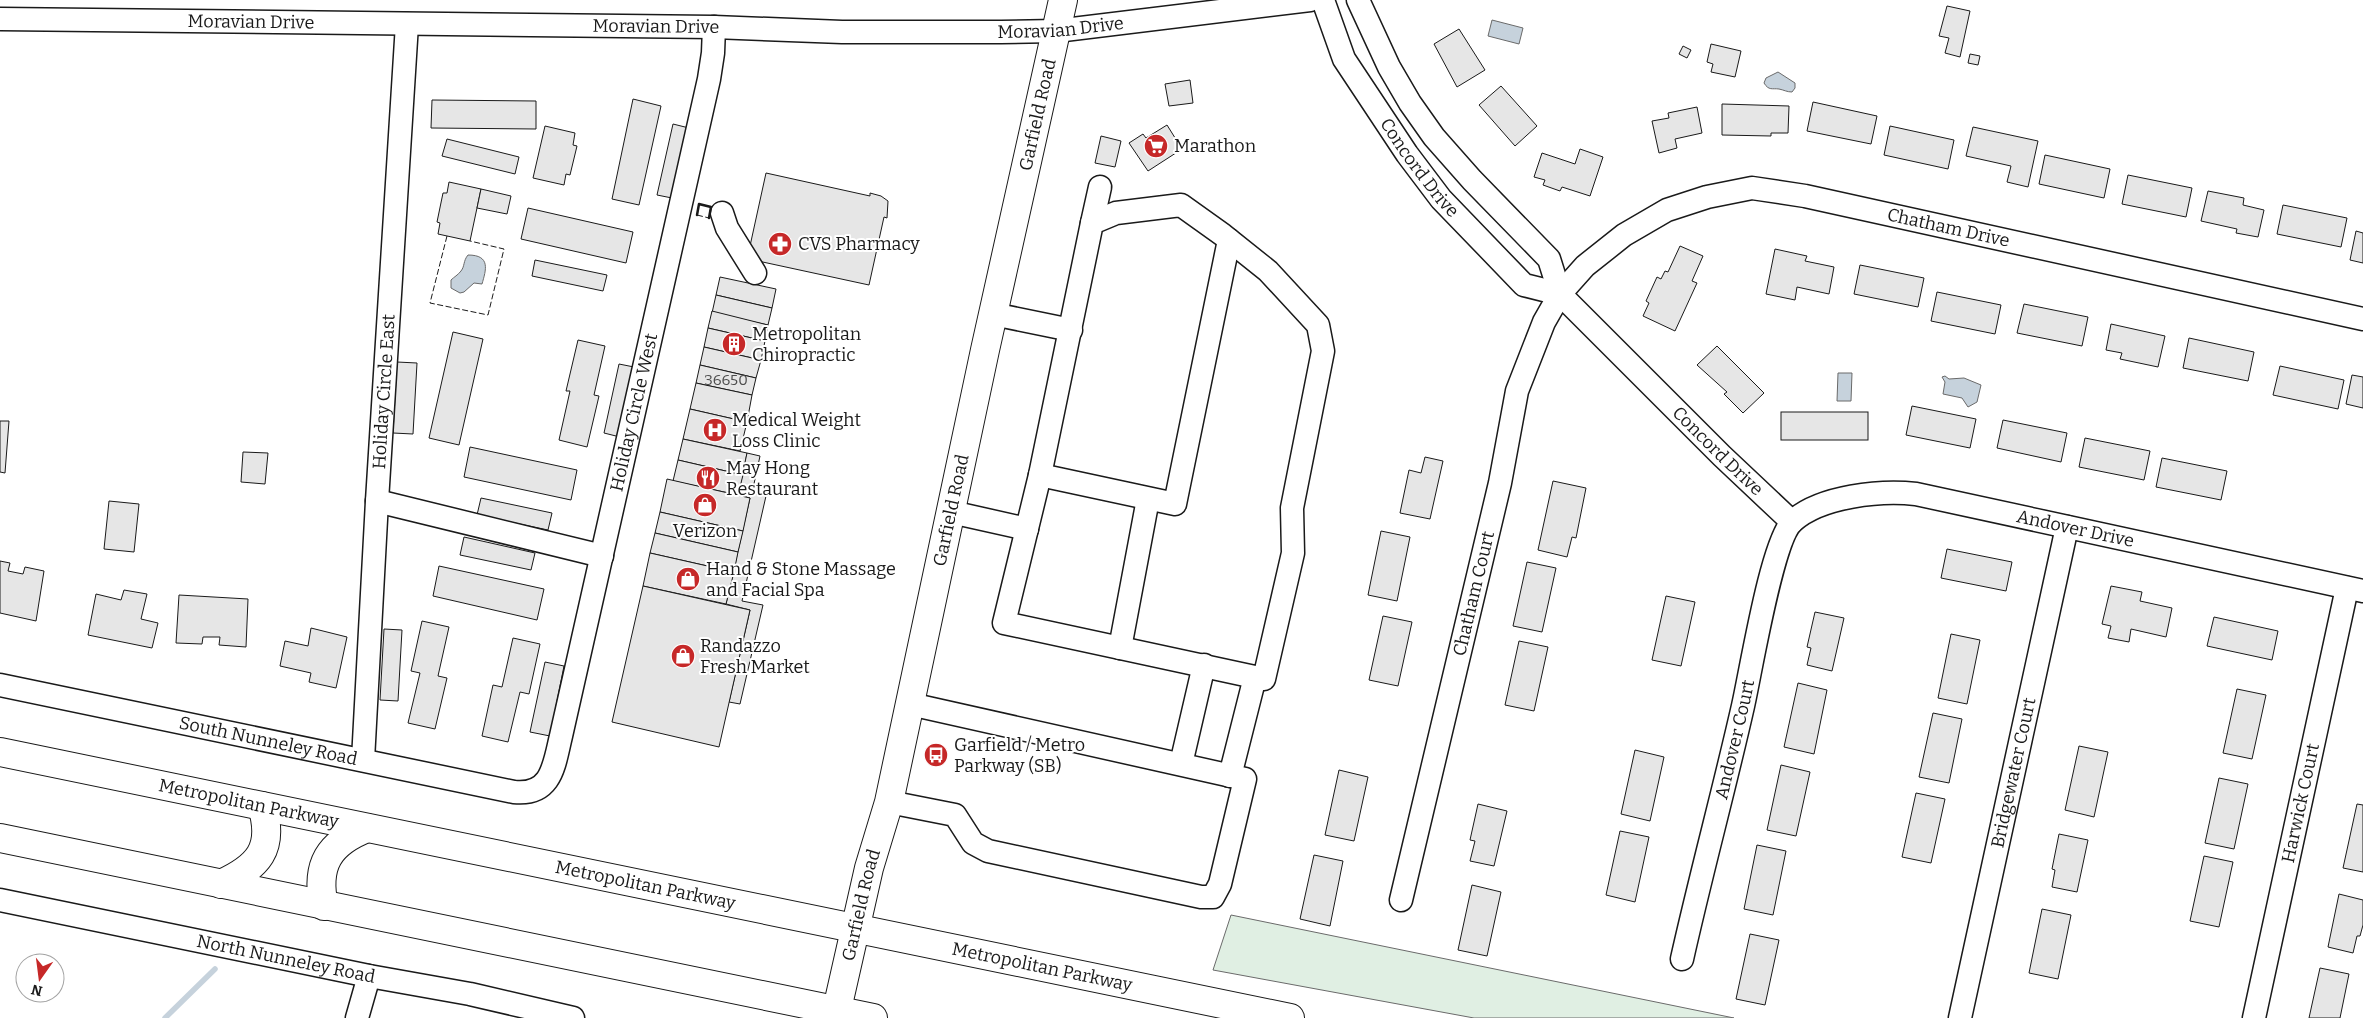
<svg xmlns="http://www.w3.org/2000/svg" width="2363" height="1018" font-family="Bitter,serif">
<rect width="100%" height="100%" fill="#fff"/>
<path fill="#e0efe3" stroke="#6a6a6a" d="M1231 915 1734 1018H1474L1213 970Z"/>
<g fill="#c6d2dc" stroke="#6a6a6a">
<path d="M1492 20 1523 28 1519 44 1488 36Z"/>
<path d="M1778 72 1795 83V88L1792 92C1787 92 1784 90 1779 89 1772 88 1769 91 1764 83L1766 78Z"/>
<path d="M468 255C491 255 486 270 482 284L474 283 464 292 460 293 451 288V280C454 277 458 275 461 271 465 266 463 261 468 255Z"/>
<path d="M1838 373H1852L1851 401H1837Z"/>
<path d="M1945 376 1949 379 1964 378 1981 385 1977 402 1968 407 1962 398 1943 394 1945 382 1942 377Z"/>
</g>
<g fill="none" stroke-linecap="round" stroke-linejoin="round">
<path stroke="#c6d2dc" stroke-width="5.5" d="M165 1018 215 969"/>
</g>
<g fill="#e6e6e6" stroke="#1a1a1a">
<path d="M1947 6 1970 11 1960 57 1945 53 1949 38 1939 36Z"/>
<path d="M1459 29 1485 70 1457 87 1434 44Z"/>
<path d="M1711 44 1741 51 1735 77 1711 72 1713 64 1707 62Z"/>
<path d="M1683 46 1691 50 1687 58 1679 54Z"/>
<path d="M1970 54 1980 56 1978 65 1968 63Z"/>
<path d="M1190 80 1193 103 1169 106 1165 84Z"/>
<path d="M1501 86 1537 126 1515 146 1479 105Z"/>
<path d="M633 99 661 106 639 205 612 199Z"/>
<path d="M432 100 536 101V129L431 128Z"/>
<path d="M1813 102 1877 116 1871 144 1807 131Z"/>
<path d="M1722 104 1789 106 1788 133H1771V136L1722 135Z"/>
<path d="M1697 107 1702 133 1675 139 1677 148 1659 153 1652 121 1669 118 1668 113Z"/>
<path d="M673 124 693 129 677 199 657 195Z"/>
<path d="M1167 125 1182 149 1148 171 1129 143 1143 134 1146 138Z"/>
<path d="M545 126 575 133 573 145 577 146 570 175 566 174 564 185 533 178Z"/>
<path d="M1890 126 1954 140 1948 169 1884 155Z"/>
<path d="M1973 127 2038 141 2028 187 2007 182 2011 166 1966 156Z"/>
<path d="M1101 136 1121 141 1115 167 1095 163Z"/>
<path d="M447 139 519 157 515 174 442 156Z"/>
<path d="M1580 149 1603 157 1590 196 1562 187 1560 191 1543 185 1545 180 1534 177 1542 153 1575 164Z"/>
<path d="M2045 155 2110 169 2104 198 2039 184Z"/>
<path d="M766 173 870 196V193L881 196 888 201 887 218 884 217 869 285 758 261 750 246Z"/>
<path d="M2128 175 2192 188 2186 217 2122 204Z"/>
<path d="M449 182 481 189 470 241 438 234 440 223 437 222 443 193H447Z"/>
<path d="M481 189 511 196 507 214 477 208Z"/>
<path d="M2208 191 2244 198 2243 205 2264 210 2258 237 2236 233 2237 229 2201 221Z"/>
<path d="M2283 205 2347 218 2341 247 2277 234Z"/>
<path d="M528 208 633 232 626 263 521 239Z"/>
<path d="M2356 231 2363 233V263L2350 260Z"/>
<path d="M1680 246 1703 256 1692 281 1697 283 1675 331 1643 316 1649 303 1646 301 1657 277 1661 279 1665 271 1668 272Z"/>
<path d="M1775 249 1807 256 1805 261 1834 267 1829 294 1797 287 1795 300 1766 294Z"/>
<path d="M535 260 607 275 603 291 532 276Z"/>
<path d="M1860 265 1924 278 1918 307 1854 294Z"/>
<path d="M720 277 776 289 772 308 716 295Z"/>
<path d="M1937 292 2001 305 1995 334 1931 321Z"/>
<path d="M716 295 772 308 768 325 712 313Z"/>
<path d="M2024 304 2088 317 2082 346 2017 333Z"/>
<path d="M712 311 768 325 765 341 708 328Z"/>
<path d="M2111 324 2165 336 2158 367 2120 359 2122 353 2106 350Z"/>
<path d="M708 328 765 341 761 360 704 347Z"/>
<path d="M453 332 483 339 459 445 429 438Z"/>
<path d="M2189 338 2254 352 2248 381 2183 368Z"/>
<path d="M578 340 605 346 594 395 599 396 587 447 559 440 570 391H566Z"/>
<path d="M1717 346 1764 393 1743 413 1724 394 1727 392 1697 365Z"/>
<path d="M704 347 761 360 756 378 700 365Z"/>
<path d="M397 362 417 363 413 434 393 433Z"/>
<path d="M619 364 639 368 624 438 604 433Z"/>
<path d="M700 365 756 378 752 395 696 383Z"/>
<path d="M2280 366 2344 380 2338 409 2273 395Z"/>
<path d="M2352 375 2363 377V408L2346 404Z"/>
<path d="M696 383 752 395 747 422 690 409Z"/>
<path d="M1912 406 1976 419 1970 448 1906 435Z"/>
<path d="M690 409 747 422 740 451 683 439Z"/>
<rect x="1781" y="412" width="87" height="28"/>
<path d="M2003 420 2067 433 2061 462 1997 448Z"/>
<path d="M0 421H9L5 473 0 472Z"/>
<path d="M2085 438 2150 451 2144 480 2079 467Z"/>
<path d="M683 439 747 453 743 475 678 460Z"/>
<path d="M470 447 577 470 571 500 464 477Z"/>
<path d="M243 452 268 453 265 484 241 482Z"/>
<path d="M747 453 760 456 752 493 766 496 742 601 763 605 740 704 729 702 750 610 726 604 750 498 738 495Z"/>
<path d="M1425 457 1443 461 1430 519 1400 513 1409 470 1421 473Z"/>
<path d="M2162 458 2227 471 2221 500 2156 487Z"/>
<path d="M678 460 743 475 738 495 673 481Z"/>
<path d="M667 479 750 498 743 531 660 512Z"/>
<path d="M1553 481 1586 488 1576 538 1572 537 1567 557 1538 550Z"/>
<path d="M481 498 552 513 548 530 477 515Z"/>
<path d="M109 501 139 504 134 552 104 549Z"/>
<path d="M660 512 743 531 738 552 655 533Z"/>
<path d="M1381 531 1410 537 1397 601 1368 595Z"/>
<path d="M655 533 738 552 734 572 650 553Z"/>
<path d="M464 537 535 553 531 570 460 555Z"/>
<path d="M1947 549 2012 562 2006 591 1941 578Z"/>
<path d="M650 553 734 572 726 604 643 586Z"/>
<path d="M0 561 10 563 8 571 23 574 25 567 44 571 36 621 0 613Z"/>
<path d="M1527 562 1556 568 1542 632 1513 626Z"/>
<path d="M439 566 544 589 537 620 433 596Z"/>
<path d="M643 586 750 610 719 747 612 722Z"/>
<path d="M2111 586 2142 592 2140 601 2172 608 2166 637 2131 629 2129 642 2108 638 2111 626 2102 624Z"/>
<path d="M124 590 147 594 141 619 158 623 152 648 88 635 96 594 121 600Z"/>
<path d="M179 595 248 599 246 647 219 645 220 637H203L202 644 176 643Z"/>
<path d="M1666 596 1695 602 1681 666 1652 660Z"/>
<path d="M1815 612 1844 618 1832 671 1807 665 1811 648 1807 647Z"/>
<path d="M1383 616 1412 622 1398 686 1369 680Z"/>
<path d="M2214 617 2278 631 2272 660 2207 646Z"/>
<path d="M422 621 449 627 438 676 447 678 435 729 408 723 420 673 411 671Z"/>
<path d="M311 628 347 637 336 688 309 682 311 673 280 666 285 641 308 646Z"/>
<path d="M384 629 402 630 398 701 380 700Z"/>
<path d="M1951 634 1980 640 1967 704 1938 698Z"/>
<path d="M513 638 540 644 529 694 520 692 508 742 482 736 493 685 502 687Z"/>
<path d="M1519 641 1548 647 1534 711 1505 705Z"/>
<path d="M545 662 564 666 550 736 530 732Z"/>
<path d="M1798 683 1827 690 1814 754 1784 747Z"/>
<path d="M2237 689 2266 695 2252 759 2223 753Z"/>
<path d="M1933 713 1962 719 1949 783 1919 777Z"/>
<path d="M2079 746 2108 752 2094 817 2065 810Z"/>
<path d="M1635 750 1664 757 1650 821 1621 814Z"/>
<path d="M1781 765 1810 772 1796 836 1767 830Z"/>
<path d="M1339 770 1368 777 1354 841 1325 835Z"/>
<path d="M2219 778 2248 784 2234 849 2205 843Z"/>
<path d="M1916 793 1945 799 1931 863 1902 857Z"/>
<path d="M1478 804 1507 811 1494 866 1470 861 1475 841 1470 840Z"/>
<path d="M2357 804 2363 805V872L2343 868Z"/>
<path d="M1620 831 1649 837 1635 902 1606 895Z"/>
<path d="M2059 834 2088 840 2077 892 2052 887 2055 870 2052 869Z"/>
<path d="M1757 845 1786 851 1773 915 1744 909Z"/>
<path d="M1314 855 1343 861 1330 926 1300 919Z"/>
<path d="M2204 856 2233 862 2219 927 2190 921Z"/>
<path d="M1472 885 1501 892 1487 956 1458 950Z"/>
<path d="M2339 894 2363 900V925L2360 936H2357L2353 953 2328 947Z"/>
<path d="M2042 909 2071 915 2058 979 2029 973Z"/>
<path d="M1750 934 1779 940 1765 1005 1736 999Z"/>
<path d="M2320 968 2349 974 2340 1018H2309Z"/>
</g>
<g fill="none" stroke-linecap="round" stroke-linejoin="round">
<g stroke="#1a1a1a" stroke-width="25">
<g id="minor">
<path id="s1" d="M1323 0 1344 59 1407 154 1441 199 1524 285 1560 294"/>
<path id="s2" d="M1358 0 1389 67 1410 103 1434 137 1472 180 1549 259 1560 294 1722 456 1792 522"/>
<path id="s3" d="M0 19 714 27 842 32H1001L1056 31 1310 0"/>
<path d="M1181 205 1223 235 1268 271 1318 325 1323 351 1292 508 1293 553 1264 679 1004 623 1040 475 1092 223 1116 213Z"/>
<path d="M722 213 727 228 755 273"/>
<path d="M1092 223 1100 187"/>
<path d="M993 314 1071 330"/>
<path d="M1040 475 1175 504 1229 240"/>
<path d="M377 501 602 556"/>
<path d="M951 512 1027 529"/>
<path d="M1120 648 1148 499"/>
<path id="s4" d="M0 685 514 792C552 796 554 765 561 736L709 79 713 53 714 27"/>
<path id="s5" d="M363 760 377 501 407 24"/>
<path d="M1181 764 1204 665"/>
<path d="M1230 776 1255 677"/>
<path d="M889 802 955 815 973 843 988 851 1201 897H1213L1220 884 1245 779 910 704"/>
<path id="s6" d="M0 900 369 976 470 994 573 1018"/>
<path id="s7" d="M1401 900 1500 483 1517 391 1544 322 1560 294 1585 266 1624 235 1667 210 1707 197 1752 188 1805 196 2363 319"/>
<path id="s8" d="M1682 959C1701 874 1724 790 1743 706 1751 671 1772 539 1793 521 1821 496 1881 490 1916 494L2363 591"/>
<path d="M357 1018 369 976"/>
<path id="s9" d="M1960 1018 2067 527"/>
<path id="s10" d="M2254 1018 2347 588"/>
</g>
</g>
<g stroke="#1a1a1a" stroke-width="30">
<g id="major">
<path id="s11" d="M0 752 1290 1018"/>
<path d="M0 838 873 1018"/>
<path d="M221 884C258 867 275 849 262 806"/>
<path d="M324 906C315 865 329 843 367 828"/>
<path id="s12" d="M835 1018 869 868 889 802 985 350 1063 0"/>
</g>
</g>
<use href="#minor" stroke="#fff" stroke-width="22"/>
<use href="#major" stroke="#fff" stroke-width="28"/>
<g stroke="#1a1a1a" stroke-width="1" stroke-dasharray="6 2.5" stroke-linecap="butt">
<path d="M697 215 709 218"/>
<path d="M447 236 430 303 488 315 504 249 470 241"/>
</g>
<path stroke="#1a1a1a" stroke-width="2.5" d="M697 215 699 204 711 207 709 218"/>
</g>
<defs>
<g id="supermarket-disc" transform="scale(1.25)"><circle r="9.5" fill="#c62828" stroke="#fff"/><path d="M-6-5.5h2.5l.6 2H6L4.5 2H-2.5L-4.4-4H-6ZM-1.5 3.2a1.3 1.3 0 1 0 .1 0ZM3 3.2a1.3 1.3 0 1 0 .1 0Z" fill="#fff"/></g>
<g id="pharmacy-disc" transform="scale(1.25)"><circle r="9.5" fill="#c62828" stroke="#fff"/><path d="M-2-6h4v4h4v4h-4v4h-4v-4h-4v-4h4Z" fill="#fff"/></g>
<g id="building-disc" transform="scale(1.25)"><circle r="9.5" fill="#c62828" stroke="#fff"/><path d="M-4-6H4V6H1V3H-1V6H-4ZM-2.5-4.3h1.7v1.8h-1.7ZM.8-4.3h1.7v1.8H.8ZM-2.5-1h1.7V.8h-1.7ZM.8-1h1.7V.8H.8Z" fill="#fff"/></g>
<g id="hospital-disc" transform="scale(1.25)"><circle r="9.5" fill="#c62828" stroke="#fff"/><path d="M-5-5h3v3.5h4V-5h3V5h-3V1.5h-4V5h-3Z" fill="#fff"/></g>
<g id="restaurant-disc" transform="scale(1.25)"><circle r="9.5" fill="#c62828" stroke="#fff"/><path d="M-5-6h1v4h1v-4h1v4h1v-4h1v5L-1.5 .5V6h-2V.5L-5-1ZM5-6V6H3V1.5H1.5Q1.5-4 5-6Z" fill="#fff"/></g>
<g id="shop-disc" transform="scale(1.25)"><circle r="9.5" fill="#c62828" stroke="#fff"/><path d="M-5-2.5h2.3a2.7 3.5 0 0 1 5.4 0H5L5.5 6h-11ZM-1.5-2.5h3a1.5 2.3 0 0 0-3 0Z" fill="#fff"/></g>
<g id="bus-disc" transform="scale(1.25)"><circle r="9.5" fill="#c62828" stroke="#fff"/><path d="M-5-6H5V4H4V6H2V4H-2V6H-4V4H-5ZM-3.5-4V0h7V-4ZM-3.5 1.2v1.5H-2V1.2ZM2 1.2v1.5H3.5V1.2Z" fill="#fff"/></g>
</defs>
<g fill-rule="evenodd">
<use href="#supermarket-disc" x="1156" y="146"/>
<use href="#pharmacy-disc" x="780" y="244"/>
<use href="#building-disc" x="734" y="344"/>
<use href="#hospital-disc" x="715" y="430"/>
<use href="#restaurant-disc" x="708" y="478"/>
<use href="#shop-disc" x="705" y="505"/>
<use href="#shop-disc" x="688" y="579"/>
<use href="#shop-disc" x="683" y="656"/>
<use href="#bus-disc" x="936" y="755"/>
</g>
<g text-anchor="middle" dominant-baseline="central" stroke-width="4" stroke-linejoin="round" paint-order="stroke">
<g font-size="15" fill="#4d4d4d">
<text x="726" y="380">36650</text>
</g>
<g font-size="18" fill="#1a1a1a" stroke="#fff">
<text stroke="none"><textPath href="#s3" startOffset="251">Moravian Drive</textPath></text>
<text stroke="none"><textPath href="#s3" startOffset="656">Moravian Drive</textPath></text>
<text stroke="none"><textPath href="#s3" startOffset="1061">Moravian Drive</textPath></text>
<text stroke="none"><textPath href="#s12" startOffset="926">Garfield Road</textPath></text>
<text stroke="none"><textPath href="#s1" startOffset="195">Concord Drive</textPath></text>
<text stroke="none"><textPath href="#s7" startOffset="1054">Chatham Drive</textPath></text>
<text stroke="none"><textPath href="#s5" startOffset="369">Holiday Circle East</textPath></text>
<text stroke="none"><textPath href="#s4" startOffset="940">Holiday Circle West</textPath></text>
<text stroke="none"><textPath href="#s2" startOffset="584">Concord Drive</textPath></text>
<text stroke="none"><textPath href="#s12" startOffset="521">Garfield Road</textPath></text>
<text stroke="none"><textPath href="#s8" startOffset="745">Andover Drive</textPath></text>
<text stroke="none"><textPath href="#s7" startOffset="315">Chatham Court</textPath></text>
<text stroke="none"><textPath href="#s8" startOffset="226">Andover Court</textPath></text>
<text stroke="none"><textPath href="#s4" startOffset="274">South Nunneley Road</textPath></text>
<text stroke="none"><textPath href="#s9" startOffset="251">Bridgewater Court</textPath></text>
<text stroke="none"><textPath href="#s11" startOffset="254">Metropolitan Parkway</textPath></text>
<text stroke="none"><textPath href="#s10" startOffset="220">Harwick Court</textPath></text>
<text stroke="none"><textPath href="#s11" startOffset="659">Metropolitan Parkway</textPath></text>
<text stroke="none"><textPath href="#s12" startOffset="116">Garfield Road</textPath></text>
<text stroke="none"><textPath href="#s6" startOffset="292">North Nunneley Road</textPath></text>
<text stroke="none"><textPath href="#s11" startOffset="1064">Metropolitan Parkway</textPath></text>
</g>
<g font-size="18" fill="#1a1a1a" stroke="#fff" text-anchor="start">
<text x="1174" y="146">Marathon</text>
<text x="798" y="244">CVS Pharmacy</text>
<text x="752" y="334">Metropolitan<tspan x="752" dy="21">Chiropractic</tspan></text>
<text x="732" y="420">Medical Weight<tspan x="732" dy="21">Loss Clinic</tspan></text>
<text x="726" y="468">May Hong<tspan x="726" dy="21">Restaurant</tspan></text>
<text x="705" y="531" text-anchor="middle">Verizon</text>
<text x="706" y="569">Hand &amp; Stone Massage<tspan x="706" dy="21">and Facial Spa</tspan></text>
<text x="700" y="646">Randazzo<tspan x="700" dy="21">Fresh Market</tspan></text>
<text x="954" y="745">Garfield / Metro<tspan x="954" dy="21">Parkway (SB)</tspan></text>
</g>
</g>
<g transform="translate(40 978) rotate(194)"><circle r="24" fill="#ffffff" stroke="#a3a3a3"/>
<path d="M0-4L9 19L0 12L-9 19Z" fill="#c62828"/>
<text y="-8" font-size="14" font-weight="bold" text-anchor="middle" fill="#1a1a1a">N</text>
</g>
</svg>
